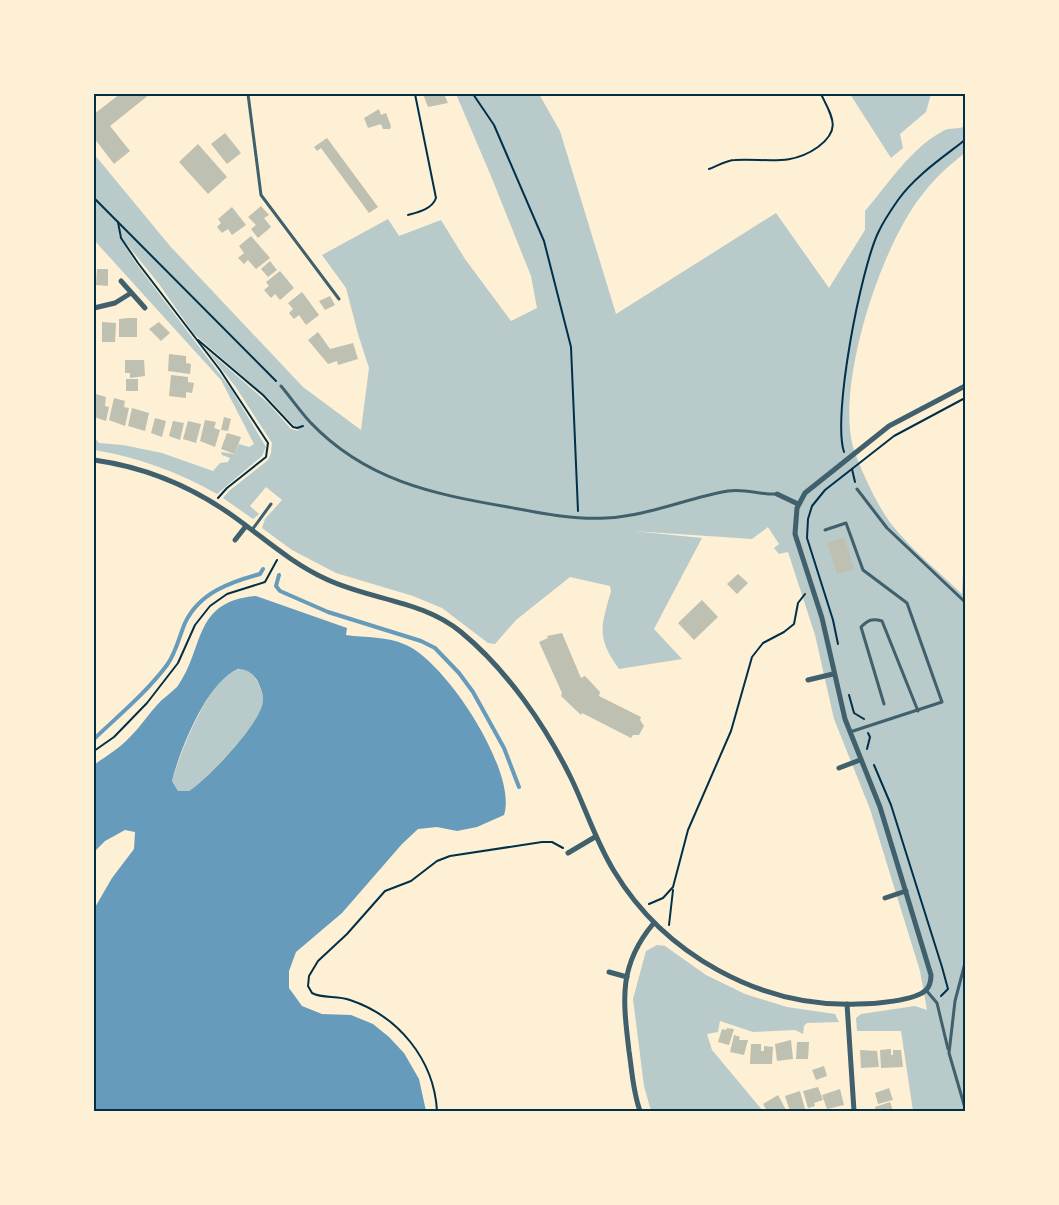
<svg xmlns="http://www.w3.org/2000/svg" width="1059" height="1205" font-family="'Titillium Web',sans-serif">
<rect width="100%" height="100%" fill="#fdf0d5"/>
<g fill="#b9caca">
<path d="M456 94H539L560 131 616 314 776 213 829 288 865 230V211C889 183 911 148 943 131 950 127 958 130 965 126V153C949 165 934 179 922 195 881 246 838 378 852 443 857 463 879 509 892 525 912 550 939 572 962 594L963 571 965 568V1111H913L901 1031H857L856 1018 861 1014 915 1006 927 1010 920 971 870 809 834 719 815 635 788 552 779 554 774 548 779 544 768 527 752 539 633 531 702 538 654 629 682 659 619 669C596 637 601 627 611 591L610 586 570 577 516 620 495 644 488 643 442 608 413 596 336 573 292 550 262 528 265 519 282 500 266 487 250 506 259 514 253 519 223 498 229 491 268 460 271 453 272 443 235 386 205 348 268 403 291 429 299 431 269 399 194 334 159 284 117 232 135 262 231 389 266 447 262 456 217 494C178 472 138 457 94 450V437L99 443 123 445 162 453 213 471 220 463 228 462 230 458 222 455 221 452 235 454 239 444 249 447 254 444 221 380 94 240V154L170 246 303 387 361 430 369 368 358 334 346 288 322 255 388 219 399 236 441 220 465 259 511 321 537 308 531 276 491 176Z"/>
<path d="M850 94H931L926 112 900 134 903 148 891 158Z"/>
<path d="M241 669C249 670 254 675 258 683 261 689 264 697 263 705 259 723 204 783 188 792L178 791 172 781C180 753 209 675 241 669Z"/>
<path d="M657 945 665 946 706 975 745 994 787 1007 835 1014 839 1022 807 1023 804 1026 803 1034 795 1030 753 1032 720 1021 718 1032 707 1034 712 1050 763 1111H651L644 1086 633 999 646 951Z"/>
</g>
<path fill="#669bbc" fill-rule="evenodd" d="M256 596 347 628 346 635C366 638 387 636 406 645 446 662 518 772 504 815L477 827 457 831 437 827 418 829 402 844 342 913 296 952 289 971V988L302 1006 322 1014 351 1015 373 1024 389 1037 404 1053 419 1079 426 1111H94V909L112 878 134 849 135 832 125 830 105 841 94 852V765C106 756 120 748 130 737 140 727 148 715 157 705 163 698 171 693 177 687 205 649 192 601 256 596ZM238 669C247 669 252 673 257 680 261 688 265 698 262 706 256 727 208 779 189 791H178L172 781C180 749 207 682 238 669Z"/>
<g fill="none" stroke-linecap="round" stroke-linejoin="round">
<g stroke="#669bbc" stroke-width="4">
<path d="M279 575 276 586 280 591 328 612 421 641 435 648 459 673 473 692 504 748 519 787"/>
<path d="M94 739C118 716 146 693 167 665 176 653 179 637 185 623 199 593 230 582 260 574L263 569"/>
</g>
</g>
<g fill="#bec0b2">
<path d="M120 94H150L110 126 130 151 114 164 94 138V114Z"/>
<path d="M423 94H444L448 103 428 107Z"/>
<path d="M379 109 381 115 386 113 391 126 390 129H383L381 124 368 128 364 118Z"/>
<path d="M225 133 241 153 227 164 211 144Z"/>
<path d="M327 138 378 207 369 213 321 148 317 151 314 147Z"/>
<path d="M198 144 227 177 208 194 179 162Z"/>
<path d="M261 206 269 215 264 218 271 227 258 238 251 229 256 225 248 217Z"/>
<path d="M232 207 246 225 232 235 228 229 222 233 217 227 221 223 218 219Z"/>
<path d="M251 236 270 258 256 269 248 260 244 264 238 258 244 253 239 246Z"/>
<path d="M270 261 277 270 268 277 261 269Z"/>
<path d="M97 269H108V286L96 285Z"/>
<path d="M280 271 294 288 280 300 275 294 271 298 264 290 269 286 266 282Z"/>
<path d="M302 292 319 315 306 325 299 315 294 319 289 313 293 309 288 303Z"/>
<path d="M330 296 335 305 325 310 319 301Z"/>
<path d="M128 318H137V337H119V319Z"/>
<path d="M102 322 116 323 115 342H102Z"/>
<path d="M159 322 170 333 161 341 149 329Z"/>
<path d="M318 332 330 349 353 343 358 359 338 365 337 361 328 364 308 340Z"/>
<path d="M169 354 186 356V363L191 364 190 374 168 371Z"/>
<path d="M125 360H144L145 376 130 378V373H125Z"/>
<path d="M171 375 188 377V382L194 383 192 393 186 392V398L169 396Z"/>
<rect x="126" y="379" width="12" height="12"/>
<path d="M96 394 106 397 105 406 109 407 106 421 94 417V400Z"/>
<path d="M114 398 125 401 124 407 129 408 125 426 109 420Z"/>
<path d="M132 408 149 413 145 431 128 426Z"/>
<path d="M224 417 231 419 228 431 221 430Z"/>
<path d="M155 418 166 421 162 437 151 433Z"/>
<path d="M205 420 216 422 214 428 220 430 215 447 200 441Z"/>
<path d="M173 421 184 423 180 440 169 436Z"/>
<path d="M188 421 201 424 196 443 183 439Z"/>
<path d="M227 433 241 437 235 454 221 449Z"/>
<path d="M844 537 854 569 837 574 827 543Z"/>
<path d="M738 574 748 583 737 594 727 584Z"/>
<path d="M702 600 718 617 694 640 678 623Z"/>
<path d="M562 633 581 678 585 676 600 692 599 696 641 717 640 720 644 726 639 735H633L631 738 582 713 581 715 561 696 562 693 539 642 548 638 547 636Z"/>
<path d="M727 1028 734 1029 729 1045 718 1042 722 1029 726 1030Z"/>
<path d="M734 1035 740 1037 739 1040H748L744 1055 730 1052Z"/>
<path d="M791 1040 793 1059 777 1061 775 1044Z"/>
<path d="M797 1042H809L808 1059H796Z"/>
<path d="M751 1044H761V1051H764V1046L773 1047 772 1064H750Z"/>
<path d="M891 1049V1055H893V1050H901L903 1067 881 1068 880 1050Z"/>
<path d="M860 1050 877 1051 879 1067 861 1068Z"/>
<path d="M824 1066 827 1076 816 1080 812 1070Z"/>
<path d="M818 1087 823 1100 814 1103 815 1106 808 1108 803 1091Z"/>
<path d="M889 1088 893 1100 878 1104 875 1093Z"/>
<path d="M840 1089 844 1105 827 1109 822 1095Z"/>
<path d="M800 1091 805 1109 790 1111 785 1096Z"/>
<path d="M778 1095 786 1110 767 1111 763 1104Z"/>
<path d="M890 1102 893 1111H876L875 1107Z"/>
</g>
<g fill="none" stroke-linecap="round" stroke-linejoin="round">
<g stroke="#003049" stroke-width="2">
<path d="M473 94 494 125 544 241 571 347 578 511"/>
<path d="M709 169C717 166 727 160 735 160 766 158 790 167 818 147 842 129 832 117 821 94"/>
<path d="M94 198 276 381"/>
<path d="M408 215C419 212 432 209 436 198L415 94"/>
<path d="M118 222 121 238 138 263 220 370 268 443 266 457 227 488 218 498"/>
<path d="M198 340 263 395 293 427 297 428 303 426"/>
<path d="M844 452C832 416 861 269 878 233 883 222 891 210 898 200 915 176 942 158 965 140"/>
<path d="M852 469 855 482"/>
<path d="M838 644 833 620 807 538 808 519 812 506 825 490 894 436 965 398"/>
<path d="M849 695 854 713 864 719"/>
<path d="M867 749 870 737 868 733"/>
<path d="M94 751 114 737 147 703 178 663 195 625 210 606 227 594 265 582 277 560"/>
<path d="M874 765 891 805 942 967 948 989 941 996"/>
<path d="M649 904 663 898 673 887 688 830 731 731 752 657 763 643 784 632 794 624 798 603 805 594"/>
<path d="M669 925 673 890"/>
<path d="M437 1111C434 1059 398 1016 350 1000 337 995 323 999 312 993L308 986 309 976 318 961 347 934 385 891 411 881 437 861 450 856 542 842H552L563 848"/>
</g>
<g stroke="#3f606c" stroke-width="3">
<path d="M248 94 261 195 339 299"/>
<path d="M281 386C291 398 300 411 310 422 365 480 432 494 508 507 540 513 573 520 606 518 648 516 687 498 728 491 745 488 760 495 777 494"/>
<path d="M857 489 887 528 965 602"/>
<path d="M252 530 271 504"/>
<path d="M825 530 846 523 863 570 907 603 942 702 850 732"/>
<path d="M884 704 861 627C868 620 872 618 882 621L918 711"/>
<path d="M965 963 955 1001 949 1053 965 1108"/>
<path d="M926 990 937 1003 948 1049"/>
</g>
<g stroke="#3f606c" stroke-width="5">
<path d="M121 281 145 308"/>
<path d="M94 308 115 303 131 293"/>
<path d="M94 460C144 467 191 486 233 516 264 538 291 563 326 579 370 600 422 600 461 632 507 670 545 725 571 778 586 809 596 842 614 871 664 954 760 1008 858 1004 873 1004 915 1001 926 990 930 986 931 980 931 975L880 807 845 719 822 618 795 534 797 508 805 493 889 426 965 386"/>
<path d="M777 494 798 504"/>
<path d="M235 540 246 526"/>
<path d="M808 680 833 674"/>
<path d="M839 768 860 760"/>
<path d="M568 853 595 837"/>
<path d="M885 898 906 891"/>
<path d="M609 972 627 977"/>
<path d="M847 1004 854 1111"/>
<path d="M640 1111C633 1092 632 1071 629 1051 623 1000 618 966 653 924"/>
</g>
</g>
<rect width="1059" height="1205" fill="none" stroke="#fdf0d5" stroke-width="190"/>
<rect x="95" y="95" width="869" height="1015" fill="none" stroke="#003049" stroke-width="2"/>
</svg>
